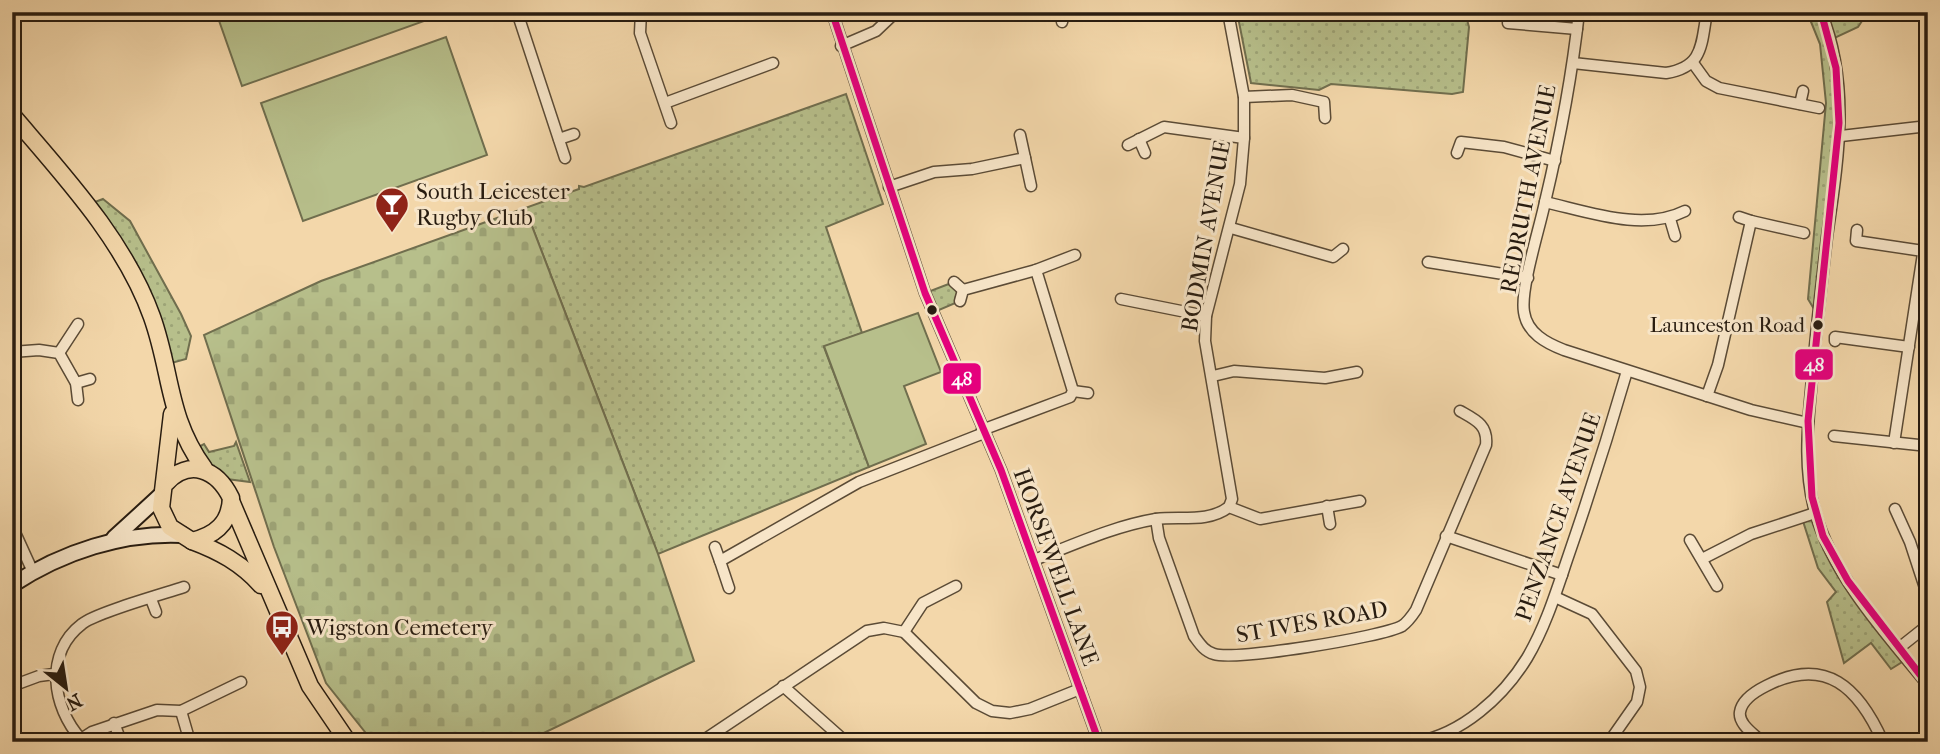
<svg xmlns="http://www.w3.org/2000/svg" width="1940" height="754" font-family="'IM FELL French Canon',serif">
<defs>
<pattern id="grass-dots" width="8" height="8" patternUnits="userSpaceOnUse" patternTransform="scale(1.75)"><rect width="8" height="8" fill="#b7bf8b"/><path d="M2 2h.1M6 6h.1" fill="none" stroke="#9da477" stroke-width="1.8" stroke-linecap="round"/></pattern>
<pattern id="cemetery-stones" width="16" height="16" patternUnits="userSpaceOnUse" patternTransform="scale(1.75)"><rect width="16" height="16" fill="#b7bf8b"/><path d="M2 7V4a2 2 0 0 1 4 0v3zM10 15v-3a2 2 0 0 1 4 0v3z" fill="#9da477"/></pattern>
</defs>
<rect width="100%" height="100%" fill="#f3d7aa"/>
<filter id="stains"><feTurbulence type="fractalNoise" baseFrequency=".00286" numOctaves="4"/><feColorMatrix values="0 0 0 0 .2 0 0 0 0 .09 0 0 0 0 .02 0 0 0 .5 -.17"/></filter>
<radialGradient id="worn" r=".72"><stop offset=".6" stop-color="#630" stop-opacity="0"/><stop offset="1" stop-color="#630" stop-opacity=".3"/></radialGradient>
<g fill="url(#grass-dots)" stroke="#706e4e" stroke-width="2">
<path d="M1237 12H1465L1469 27 1463 92 1452 94 1331 84 1319 90 1251 83Z"/>
<path d="M1807 12H1868L1858 27 1832 39 1841 104 1817 314 1808 299 1826 103 1820 44Z"/>
<path d="M846 94 883 204 826 227 862 333 824 347 869 467 658 554 525 208 579 189V186L584 187Z"/>
<path d="M103 199 130 221 181 314 191 336 186 359 164 365 152 317 87 205Z"/>
<path d="M954 282 963 290 960 301 932 313 925 293Z"/>
<path d="M236 442 250 482 219 478 191 451 204 444 209 452 234 446Z"/>
<path d="M1815 513 1827 544 1907 659 1891 669 1871 643 1844 663 1827 602 1836 592 1818 568 1802 518Z"/>
</g>
<path fill="url(#cemetery-stones)" stroke="#706e4e" stroke-width="2" d="M525 208 658 554 694 661 525 742H373L326 683 274 547 204 335 321 281Z"/>
<g fill="#b7bf8b" stroke="#706e4e" stroke-width="2">
<path d="M216 12H424L427 20 242 86Z"/>
<path d="M446 37 487 155 303 221 261 103Z"/>
<path d="M918 313 941 372 904 386 926 444 869 467 824 346Z"/>
</g>
<g fill="none" stroke-linecap="round" stroke-linejoin="round">
<g stroke="#5b4b36" stroke-width="13">
<g id="street">
<path d="M517 12 565 158"/>
<path d="M641 12 640 33 671 123"/>
<path d="M832 12 925 293 1001 470 1099 742"/>
<path d="M1228 12 1244 97V138L1240 184 1206 316 1205 341 1232 499 1229 507"/>
<path d="M1579 12C1572 76 1560 139 1545 202 1540 227 1520 289 1524 312 1527 333 1546 343 1564 350L1751 410 1808 423"/>
<path d="M1821 12C1851 86 1838 160 1827 237 1821 288 1815 339 1811 390 1807 432 1804 472 1815 512 1833 576 1886 634 1928 685"/>
<path d="M1062 22 1064 12"/>
<path d="M1508 23 1577 29"/>
<path d="M841 46 876 31 896 12"/>
<path d="M1573 63 1666 73C1704 67 1701 44 1707 12"/>
<path d="M1693 63 1706 81 1719 88 1819 108"/>
<path d="M1244 97 1292 95 1324 102 1325 118"/>
<path d="M665 103 773 63"/>
<path d="M1800 104 1803 91"/>
<path d="M1841 136 1928 126"/>
<path d="M559 139 574 134"/>
<path d="M1139 139 1145 153"/>
<path d="M1128 145 1164 127 1244 138"/>
<path d="M1457 153 1461 142 1504 147 1555 161"/>
<path d="M1025 158 1031 186"/>
<path d="M889 187 934 172 972 169 1025 158 1020 135"/>
<path d="M1545 202C1589 212 1643 232 1685 211"/>
<path d="M1739 217 1751 221"/>
<path d="M1670 219 1675 236"/>
<path d="M1231 228 1333 257 1343 249"/>
<path d="M1857 230 1856 241 1923 251"/>
<path d="M1428 262 1528 278"/>
<path d="M954 282 963 290"/>
<path d="M1121 299 1206 316"/>
<path d="M960 301 963 290 1036 270"/>
<path d="M1835 341V337L1909 347"/>
<path d="M12 352 39 350 59 353 76 383 78 400"/>
<path d="M59 353 78 324"/>
<path d="M1213 376 1234 371 1325 378 1357 372"/>
<path d="M76 383 90 379"/>
<path d="M1073 391 1088 393"/>
<path d="M1707 396 1718 365 1751 221 1804 233"/>
<path d="M982 430 1070 397 1073 391 1036 270 1075 255"/>
<path d="M1834 436 1928 446"/>
<path d="M1894 443 1928 221"/>
<path d="M1327 506 1330 524"/>
<path d="M1895 509 1910 542 1928 597"/>
<path d="M1156 519 1159 538 1194 636C1200 644 1204 651 1214 654 1235 661 1382 637 1402 626 1408 622 1412 616 1416 610L1486 445C1488 425 1476 420 1460 411"/>
<path d="M12 526 33 572"/>
<path d="M1446 536 1562 575"/>
<path d="M1690 540 1717 586"/>
<path d="M715 547 720 561"/>
<path d="M1702 559 1751 534 1815 513"/>
<path d="M1034 560C1073 545 1114 526 1156 519 1181 516 1208 523 1229 507L1260 519 1360 501"/>
<path d="M729 588 720 561 859 482 984 433"/>
<path d="M1555 597 1592 614 1636 671 1640 687 1637 702 1609 742"/>
<path d="M151 599 156 612"/>
<path d="M904 632 923 603 956 586"/>
<path d="M1899 648 1928 625"/>
<path d="M12 686 39 676 54 674"/>
<path d="M783 686 846 742"/>
<path d="M181 711 190 742"/>
<path d="M114 723 119 736"/>
<path d="M81 739C52 707 44 653 82 624 95 613 163 594 184 587"/>
<path d="M78 741 92 732 157 710 181 711 241 682"/>
<path d="M701 742 867 631 884 628 904 632 976 703 992 711 1010 713 1030 709 1080 689"/>
<path d="M1416 742C1462 734 1503 697 1527 658 1546 626 1557 589 1569 554 1590 493 1609 433 1627 371"/>
<path d="M1762 742C1754 734 1738 724 1740 712 1742 699 1756 691 1766 686 1826 655 1859 688 1883 742"/>
</g>
</g>
<g stroke="#281c10" stroke-width="18">
<g id="secondary">
<path d="M114 538 162 494"/>
<path d="M12 585C62 552 123 532 183 535"/>
</g>
</g>
<g stroke="#281c10" stroke-width="19">
<g id="primary">
<path d="M12 115C64 176 125 241 152 317 172 373 167 417 204 468"/>
<path d="M166 483C189 458 217 469 231 498 230 523 216 535 192 541L170 527 161 508 172 414"/>
<path d="M231 501 310 686 348 742"/>
<path d="M192 541C219 551 241 563 261 585"/>
</g>
</g>
<use href="#street" stroke="#f7e5c8" stroke-width="10"/>
<use href="#secondary" stroke="#f7e5c8" stroke-width="14"/>
<use href="#primary" stroke="#f3d7aa" stroke-width="16"/>
<g stroke="#f7e5c8" stroke-width="12">
<g id="bus-1">
<path d="M832 12 925 293 1001 470 1099 742"/>
<path d="M1821 12 1836 68 1839 123 1808 421 1812 497 1823 536 1848 581 1928 685"/>
</g>
</g>
<use href="#bus-1" stroke="#e5007d" stroke-width="7"/>
</g>
<defs>
<g id="bar-pin" transform="scale(1.75)"><path d="M0 17L-7.5 6A9.5 9.5 0 1 1 7.5 6Z" fill="#8f2418" stroke="#f7e5c8"/><path d="M-6-5H6L.8 .8V4.5H3.5V6h-7V4.5H-.8V.8Z" fill="#fff"/></g>
<g id="bus-pin" transform="scale(1.75)"><path d="M0 17L-7.5 6A9.5 9.5 0 1 1 7.5 6Z" fill="#8f2418" stroke="#f7e5c8"/><path d="M-5-6H5V4H4V6H2V4H-2V6H-4V4H-5ZM-3.5-4V0h7V-4ZM-3.5 1.2v1.5H-2V1.2ZM2 1.2v1.5H3.5V1.2Z" fill="#fff"/></g>
</defs>
<g fill-rule="evenodd">
<use href="#bar-pin" x="392" y="204"/>
<use href="#bus-pin" x="282" y="627"/>
</g>
<g fill="#281c10" stroke="#f7e5c8" stroke-width="2.5">
<circle cx="932" cy="310" r="6"/>
<circle cx="1818" cy="325" r="6"/>
</g>
<g text-anchor="middle" dominant-baseline="central" stroke-width="6" stroke-linejoin="round" paint-order="stroke">
<g font-size="21" fill="#281c10" stroke="#f7e5c8" text-anchor="end">
<text x="1805" y="325">Launceston Road</text>
</g>
<g font-size="23" fill="#281c10" stroke="#f7e5c8">
<text transform="translate(1528 189) rotate(-79)">REDRUTH AVENUE</text>
<text transform="translate(1206 236) rotate(-80)">BODMIN AVENUE</text>
<text transform="translate(1558 517) rotate(-71)">PENZANCE AVENUE</text>
<text transform="translate(1056 567) rotate(70)">HORSEWELL LANE</text>
<text transform="translate(1312 622) rotate(-10)">ST IVES ROAD</text>
</g>
<g font-size="23" fill="#281c10" stroke="#f7e5c8" text-anchor="start">
<text x="416" y="191">South Leicester<tspan x="416" dy="26">Rugby Club</tspan></text>
<text x="306" y="627">Wigston Cemetery</text>
</g>
</g>
<g stroke="#f7e5c8" stroke-width="2.5">
<rect x="1794" y="348" width="40" height="33" rx="7" fill="#e5007d"/>
<rect x="942" y="362" width="40" height="33" rx="7" fill="#e5007d"/>
</g>
<g font-size="19" text-anchor="middle" font-weight="bold" fill="#fff">
<text x="1814" y="371">48</text>
<text x="962" y="385">48</text>
</g>
<rect width="1940" height="754" fill="none" stroke="#f3d7aa" stroke-width="42"/>
<rect x="14" y="14" width="1912" height="726" fill="none" stroke="#281c10" stroke-width="3.5"/>
<rect x="21" y="21" width="1898" height="712" fill="none" stroke="#281c10" stroke-width="2"/>
<g transform="translate(66 688) rotate(150)" stroke="#f7e5c8" stroke-width="5" paint-order="stroke">
<path d="M0-5L12 26L0 18L-12 26Z" fill="#281c10"/>
<text y="-10" font-size="19" font-weight="bold" text-anchor="middle" fill="#281c10">N</text>
</g>
<rect width="100%" height="100%" filter="url(#stains)"/>
<rect width="100%" height="100%" fill="url(#worn)"/>
</svg>
